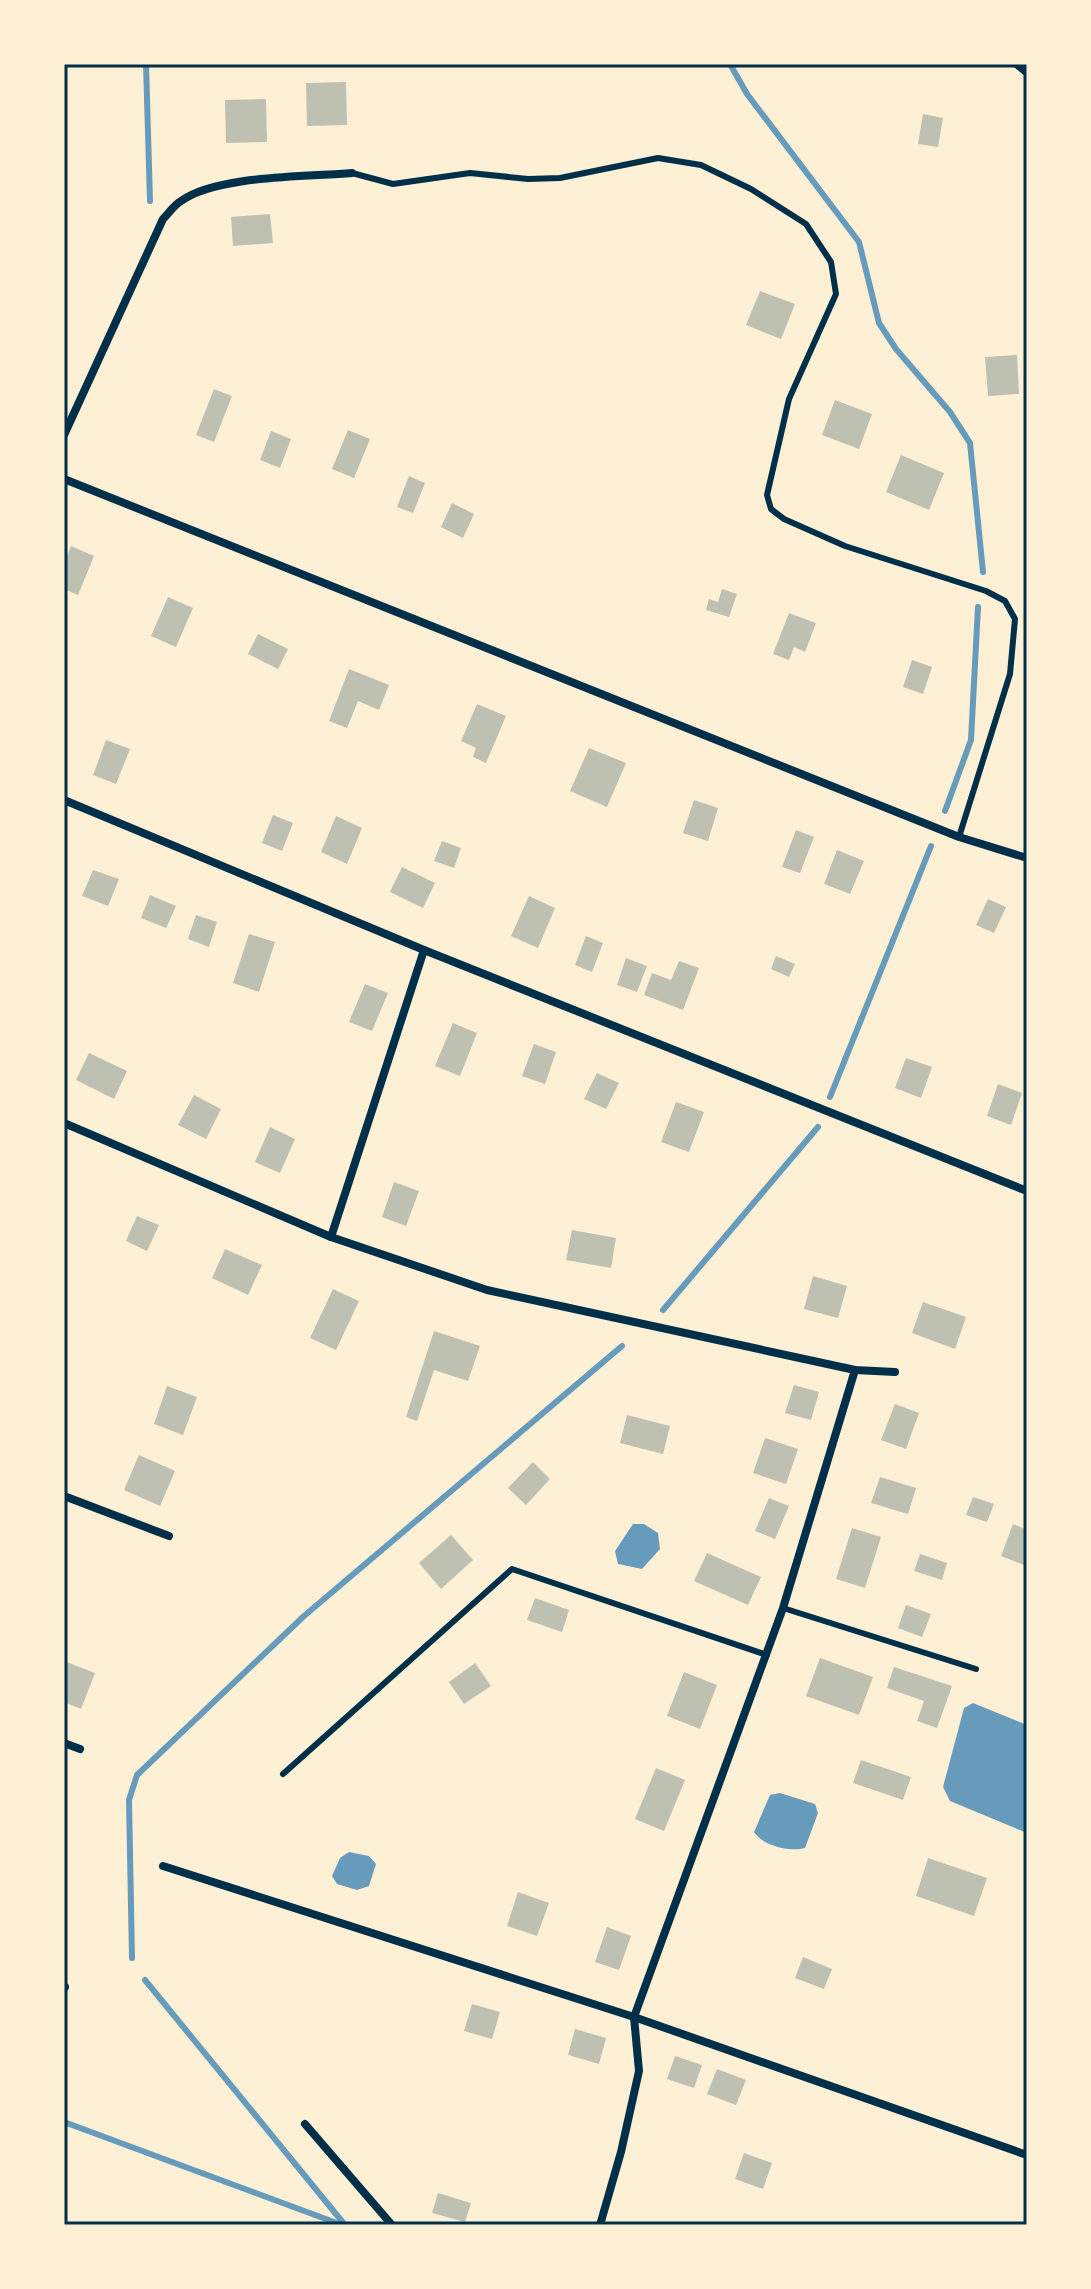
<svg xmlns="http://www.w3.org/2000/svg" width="1091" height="2289" font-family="'Work Sans',sans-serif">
<rect width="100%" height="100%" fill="#fdf0d5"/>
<g fill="#669bbc">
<path d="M633 1524H644L658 1533 660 1549 642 1569 618 1564 615 1551Z"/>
<path d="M973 1703 1027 1725V1833L950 1801 943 1787 964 1708Z"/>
<path d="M780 1793 815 1804 818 1813 805 1848C790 1852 763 1846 754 1832L770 1795Z"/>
<path d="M349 1852 369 1856 376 1864 369 1886 357 1890 337 1884 332 1876 340 1858Z"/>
</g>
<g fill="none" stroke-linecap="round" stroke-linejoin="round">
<g stroke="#669bbc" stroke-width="6">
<path d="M146 64 150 201"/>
<path d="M730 64 747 94 859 242 879 323 896 349 950 412 970 443 983 572"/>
<path d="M945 811 971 740 978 607"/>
<path d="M830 1097 931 846"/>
<path d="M663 1310 818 1127"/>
<path d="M132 1958 129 1800 137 1775 304 1616 622 1346"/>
<path d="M145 1980 345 2225"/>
<path d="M64 2122 342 2225"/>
</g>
</g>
<g fill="#bec0b2">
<path d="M346 82 347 125 307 126 306 83Z"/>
<path d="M266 99 267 142 226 143 225 100Z"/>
<path d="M923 114 943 118 938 147 918 144Z"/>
<path d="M270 214 273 243 233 246 231 217Z"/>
<path d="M760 291 795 304 781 339 746 325Z"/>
<path d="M1017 355 1019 394 988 396 985 357Z"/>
<path d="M214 389 232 396 214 442 196 435Z"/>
<path d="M835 400 872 414 859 449 822 435Z"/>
<path d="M348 430 370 439 354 478 332 469Z"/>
<path d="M271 431 291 439 280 468 260 460Z"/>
<path d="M901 455 944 473 929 510 886 492Z"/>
<path d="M409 476 425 483 413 513 397 507Z"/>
<path d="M452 503 474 514 463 538 441 527Z"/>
<path d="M71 546 94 556 78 595 64 589V564Z"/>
<path d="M722 589 737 594 729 617 706 610 709 599 718 602Z"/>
<path d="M168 597 193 608 176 647 151 636Z"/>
<path d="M789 613 816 623 805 652 794 647 789 660 773 654Z"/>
<path d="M258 634 288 649 278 669 248 654Z"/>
<path d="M912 660 932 667 923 694 903 687Z"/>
<path d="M349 669 389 685 379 710 358 701 347 728 329 721Z"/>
<path d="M477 704 506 716 486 763 473 757 476 748 461 741Z"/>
<path d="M106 740 130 749 116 784 93 775Z"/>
<path d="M589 748 626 763 607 807 570 791Z"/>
<path d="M694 800 718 808 708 841 683 833Z"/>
<path d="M273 815 293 823 282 851 262 843Z"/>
<path d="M336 816 362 828 347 864 321 852Z"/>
<path d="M796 830 814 837 800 873 782 867Z"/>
<path d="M442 841 461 848 454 868 434 861Z"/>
<path d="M837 850 864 861 850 894 824 884Z"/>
<path d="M402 867 435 883 423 908 390 892Z"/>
<path d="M93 870 119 879 108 906 82 896Z"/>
<path d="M150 895 176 906 166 928 141 918Z"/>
<path d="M529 896 555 908 538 948 511 936Z"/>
<path d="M988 899 1006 907 994 933 976 925Z"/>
<path d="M196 915 217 922 209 947 188 939Z"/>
<path d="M249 934 275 942 259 992 233 983Z"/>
<path d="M586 936 603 943 592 972 575 965Z"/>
<path d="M776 956 795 964 789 977 771 969Z"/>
<path d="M626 958 647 966 637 992 617 985Z"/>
<path d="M679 961 699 968 683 1010 644 995 652 973 671 980Z"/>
<path d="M365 984 388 993 372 1031 349 1022Z"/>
<path d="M453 1023 477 1033 460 1076 435 1066Z"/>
<path d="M534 1044 556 1052 545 1084 522 1076Z"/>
<path d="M89 1053 127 1071 114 1099 76 1080Z"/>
<path d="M906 1058 932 1067 921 1098 895 1088Z"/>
<path d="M597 1073 619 1083 606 1109 584 1099Z"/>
<path d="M998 1084 1022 1093 1011 1125 987 1116Z"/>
<path d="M194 1095 221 1109 206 1139 178 1125Z"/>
<path d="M676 1102 704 1112 689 1152 661 1142Z"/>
<path d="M270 1127 295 1139 280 1173 255 1162Z"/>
<path d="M394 1182 419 1191 406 1226 382 1217Z"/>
<path d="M137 1216 159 1225 147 1251 126 1241Z"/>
<path d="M572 1230 616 1238 611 1268 566 1260Z"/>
<path d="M225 1249 262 1265 248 1295 212 1278Z"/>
<path d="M813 1276 847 1286 838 1318 804 1309Z"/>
<path d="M333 1289 359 1301 336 1350 310 1338Z"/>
<path d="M923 1302 966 1317 955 1349 912 1333Z"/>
<path d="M434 1331 480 1346 468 1381 434 1370 417 1421 406 1417Z"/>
<path d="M794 1385 819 1392 811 1420 785 1413Z"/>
<path d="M167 1386 197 1397 183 1435 154 1424Z"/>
<path d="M895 1404 919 1413 906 1449 881 1440Z"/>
<path d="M627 1415 670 1426 663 1454 620 1443Z"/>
<path d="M765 1438 798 1449 786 1484 753 1473Z"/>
<path d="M139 1455 175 1471 160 1506 124 1490Z"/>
<path d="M533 1462 550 1479 526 1505 508 1488Z"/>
<path d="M880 1477 916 1488 908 1514 871 1503Z"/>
<path d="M973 1497 994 1504 987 1522 966 1515Z"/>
<path d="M769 1498 789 1506 775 1539 755 1531Z"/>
<path d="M1013 1524 1027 1530V1558L1024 1565 1001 1556Z"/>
<path d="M852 1528 881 1537 865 1588 836 1579Z"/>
<path d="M451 1535 473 1560 441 1589 419 1563Z"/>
<path d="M707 1553 761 1577 748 1605 694 1581Z"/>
<path d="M920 1554 947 1563 942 1580 914 1571Z"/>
<path d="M535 1598 569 1610 562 1632 527 1620Z"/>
<path d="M906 1605 931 1614 922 1637 898 1628Z"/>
<path d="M820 1658 873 1677 859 1715 806 1696Z"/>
<path d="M64 1661 95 1673 81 1709 64 1702Z"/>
<path d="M475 1663 491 1686 464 1704 449 1682Z"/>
<path d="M894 1667 952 1686 937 1728 917 1721 924 1701 887 1688Z"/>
<path d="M684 1672 717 1685 700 1729 667 1716Z"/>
<path d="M861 1760 911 1777 903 1800 853 1783Z"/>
<path d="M656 1768 685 1780 664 1831 635 1819Z"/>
<path d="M928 1858 987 1878 974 1916 916 1896Z"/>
<path d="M518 1892 549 1903 537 1936 507 1926Z"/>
<path d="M607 1927 631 1936 619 1970 595 1962Z"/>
<path d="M803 1957 832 1969 824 1989 795 1978Z"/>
<path d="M472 2004 500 2012 492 2039 464 2031Z"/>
<path d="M575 2029 606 2038 599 2064 568 2055Z"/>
<path d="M675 2056 702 2065 694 2088 667 2079Z"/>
<path d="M717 2069 746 2080 736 2105 707 2094Z"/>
<path d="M744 2153 772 2163 763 2189 735 2179Z"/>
<path d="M438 2193 471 2203 465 2222 432 2213Z"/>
</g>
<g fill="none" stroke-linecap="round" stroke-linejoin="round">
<g stroke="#003049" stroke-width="6">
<path d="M1015 64 1027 74"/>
<path d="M352 173 393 184 470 173 528 179 560 178 658 158 701 165 751 189 806 224 831 262 836 294 789 399 767 495 771 509 784 519 845 546 986 591 1005 601 1015 619 1010 674 959 837"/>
<path d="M783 1608 976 1669"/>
<path d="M283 1774 512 1569 767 1655"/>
</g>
<g stroke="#003049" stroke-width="8">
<path d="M64 435 163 219C169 213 174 205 181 201 217 175 307 177 352 173"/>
<path d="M64 479 959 837 1027 858"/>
<path d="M64 800 424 950 1027 1191"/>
<path d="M64 1123 331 1237 487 1290 855 1370 895 1372"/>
<path d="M331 1237 424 950"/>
<path d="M64 1496 169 1536"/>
<path d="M64 1743 80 1749"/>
<path d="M163 1866 634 2017 1027 2155"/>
<path d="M64 1987H65"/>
<path d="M305 2124 392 2225"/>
<path d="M600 2225 621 2152 639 2071 634 2017 783 1608 855 1370"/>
</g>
</g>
<rect width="1091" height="2289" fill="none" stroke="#fdf0d5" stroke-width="132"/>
<rect x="66" y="66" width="959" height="2157" fill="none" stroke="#003049" stroke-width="3"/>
</svg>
